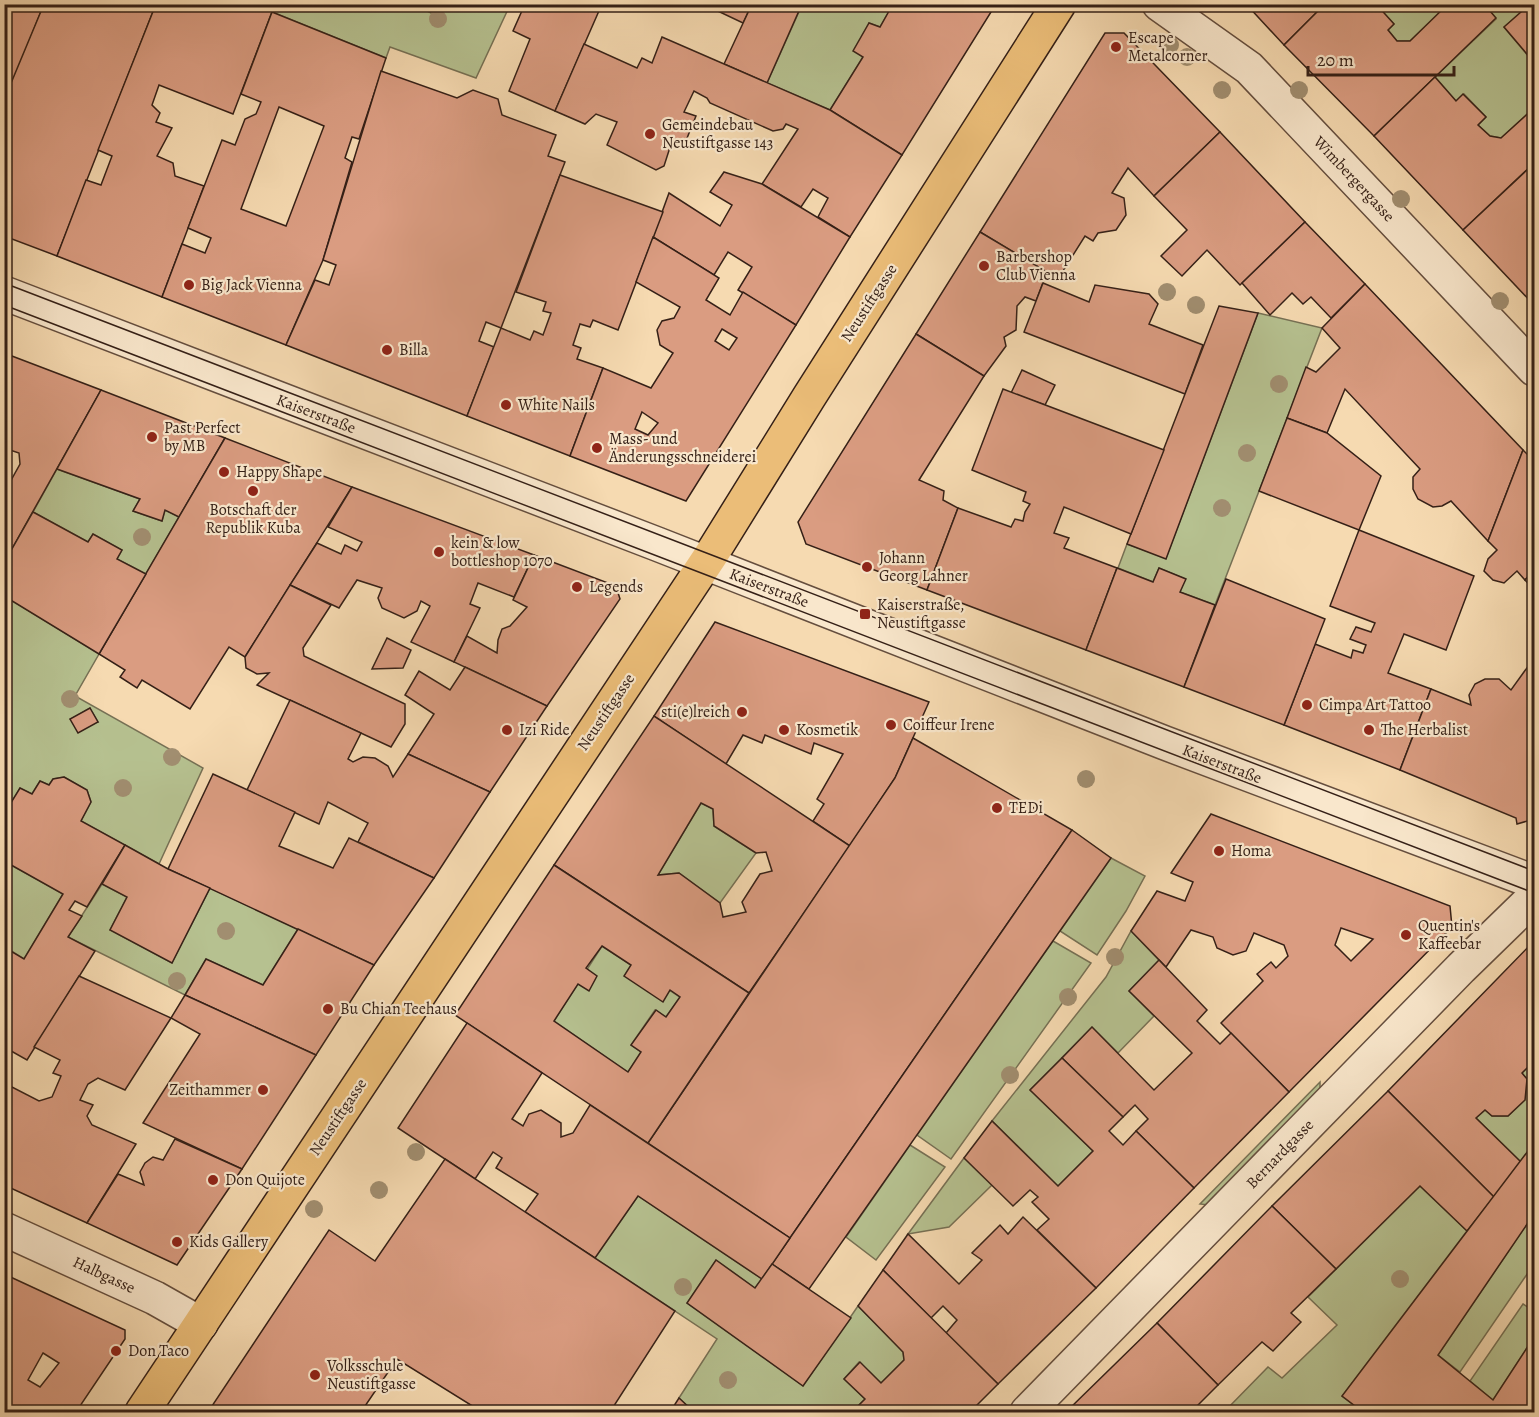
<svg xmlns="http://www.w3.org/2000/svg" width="1539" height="1417" font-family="Alegreya,serif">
<rect width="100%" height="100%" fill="#f6dab1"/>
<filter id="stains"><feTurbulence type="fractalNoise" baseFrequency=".00333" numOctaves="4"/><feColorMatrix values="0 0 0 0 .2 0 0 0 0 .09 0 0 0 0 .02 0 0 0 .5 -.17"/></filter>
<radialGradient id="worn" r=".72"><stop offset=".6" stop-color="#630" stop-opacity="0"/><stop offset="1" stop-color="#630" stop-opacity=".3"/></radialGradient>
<g fill="#b6c190" stroke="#767054" stroke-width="1.5" fill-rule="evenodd">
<path d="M275 4 415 5 431 13H440L444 5H510L476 78 390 47 386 58 272 12Z"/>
<path d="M802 5H893L880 27 869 23 863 57 830 110 767 83Z"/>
<path d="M1376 5H1448L1410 41H1397L1388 30 1394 24Z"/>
<path d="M1484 5H1530L1504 27 1534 63V108L1501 138 1490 136 1478 125 1486 117 1464 94 1456 101 1435 77 1496 19Z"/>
<path d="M1258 313 1322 328 1215 605 1180 592 1185 579 1159 568 1153 582 1118 568 1127 544 1166 558Z"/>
<path d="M57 469 140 499 133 511 162 521 165 510 179 517 146 574 117 559 122 550 93 534 88 542 33 512Z"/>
<path d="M5 596 99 654 75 696 203 768 159 864 81 821 91 802 87 790 64 777 53 779 49 785 40 781 32 794 20 788 5 814ZM90 708 98 722 71 719Z"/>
<path d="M701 803 713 809 714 826 756 853 720 903 679 873 658 875Z"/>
<path d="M1111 858 1145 876 1126 911 1097 955 1060 931Z"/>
<path d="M4 861 63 894 24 959 5 947Z"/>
<path d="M102 884 127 897 110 930 172 963 210 888 298 929 263 985 206 959 185 995 68 937Z"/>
<path d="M1131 931 1159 960 1129 991 1154 1016 1118 1053 1092 1027 1030 1090 1093 1151 1058 1186 992 1121 1106 977Z"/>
<path d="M1053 941 1091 963 951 1159 917 1135Z"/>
<path d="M602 946 680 997 666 1017 655 1010 631 1045 641 1052 628 1072 554 1021Z"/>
<path d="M1534 1061V1143L1521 1162 1476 1118 1485 1110 1492 1116H1508L1525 1100 1527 1079 1522 1073Z"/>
<path d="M1320 1082V1101L1217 1206 1200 1204Z"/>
<path d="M910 1145 945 1167 876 1260 846 1237Z"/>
<path d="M964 1158 992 1185 949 1227 908 1234Z"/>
<path d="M1420 1186 1467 1231 1342 1396 1363 1412H1224L1268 1367 1282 1378 1337 1325 1308 1297Z"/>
<path d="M638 1196 762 1279 755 1288 716 1260 687 1303 803 1386 858 1306 903 1352 904 1360 881 1383 859 1362 844 1379 865 1399 852 1412H694L679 1398 717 1339 595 1258Z"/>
<path d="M1534 1214V1264L1460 1372 1438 1355Z"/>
<path d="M1523 1304 1534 1311V1337L1493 1400 1470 1381Z"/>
</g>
<g fill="#da9c81" stroke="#352017" stroke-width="1.5" fill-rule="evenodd">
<path d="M4 4H44L12 84 4 81Z"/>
<path d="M44 4H156L57 256 4 236V100Z"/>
<path d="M156 4H275L233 114 159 85 152 105 160 113 156 122 172 128 157 156 173 163 175 176 204 186 162 297 57 256 86 180 101 185 112 156 98 150Z"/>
<path d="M525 4H602L555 111 509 91 530 39 513 31Z"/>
<path d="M703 4H752L743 23Z"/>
<path d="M752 4H802L767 83 724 64Z"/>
<path d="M893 4H996L902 155 830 110 863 57 853 51 869 23 880 27Z"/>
<path d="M1246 4H1325L1284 45Z"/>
<path d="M1325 4H1363L1366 7 1368 4H1376L1394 24 1388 30 1397 41H1410L1448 4H1484L1496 18 1374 136 1284 45Z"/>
<path d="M1530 4H1534V58L1532 60 1504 27Z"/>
<path d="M272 12 386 58 359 139 352 137 345 158 352 162 323 260 286 345 162 297 182 244 205 253 211 238 188 228 222 140 235 145 245 119 256 114 261 102 241 94ZM279 107 324 126 286 226 241 209Z"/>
<path d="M1105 33H1124L1220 132 1154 196 1128 168 1112 193 1124 198 1126 215 1116 230 1098 233 1093 241 1085 236 1058 279 980 232Z"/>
<path d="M662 37 830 110 902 155 850 237 818 217 828 198 813 189 801 207 762 184 798 129 786 124 783 129 773 131 710 103 707 98 694 91 684 112 696 116 685 143 673 138 664 166 656 170 607 145 617 122 596 114 585 124 555 111 584 44 637 68 642 58 652 63Z"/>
<path d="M381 71 457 98 473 90 498 99 502 115 556 135 548 156 565 162 501 328 486 322 479 341 494 347 467 416 286 345 315 280 329 285 336 265 323 260Z"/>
<path d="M1435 77 1456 101 1463 94 1486 117 1478 125 1490 136 1501 138 1534 108V163L1463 230 1374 136Z"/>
<path d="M1220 132 1305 222 1240 285 1207 250 1182 276 1161 256 1187 230 1154 196Z"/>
<path d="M1527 170 1534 178V305L1463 230Z"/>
<path d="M724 172 762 184 850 237 796 325 738 290 752 267 728 252 714 275 653 237 669 193 720 226 732 205 710 192Z"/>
<path d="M560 175 663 212 618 330 593 320 590 327 580 324 573 345 581 348 577 359 603 368 570 456 467 416 501 328 530 340 534 331 543 335 551 313 543 311 546 302 516 292Z"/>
<path d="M1305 222 1365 284 1331 318 1311 297 1303 304 1292 293 1270 315 1242 283Z"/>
<path d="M980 232 1047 272 1036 301 1025 297 1017 306 1016 330 1004 337 1006 346 984 376 916 334Z"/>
<path d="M653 237 719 278 706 300 730 315 743 292 796 325 686 501 570 456 603 368 651 388 673 353 660 345 657 330 662 321 674 318 680 307 636 282ZM722 329 737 338 729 350 715 341ZM642 412 658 423 648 435 635 429Z"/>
<path d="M1043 283 1089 302 1095 285 1149 294 1158 304 1149 324 1203 345 1185 394 1024 332Z"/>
<path d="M1365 284 1523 450 1488 541 1451 501 1442 506 1433 507 1418 499 1413 489V477L1420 469 1345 389 1327 433 1287 418 1306 367 1316 372 1340 348 1322 328Z"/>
<path d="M1219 306 1258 313 1166 559 1127 544Z"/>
<path d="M916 334 984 376 919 480 944 491 943 500 958 508 927 590 806 544 798 522Z"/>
<path d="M4 353 101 390 4 563V493L20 464 19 453 4 448Z"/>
<path d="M1022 370 1055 385 1045 405 1011 393Z"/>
<path d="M1003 389 1164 450 1131 534 1064 507 1054 533 1069 538 1064 548 1117 568 1086 650 927 590 958 508 1011 527 1015 519 1023 521 1025 512 1030 504 1023 501 1026 492 972 470Z"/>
<path d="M101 390 225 438 179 517 165 510 162 521 133 511 140 499 57 469Z"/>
<path d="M1287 418 1327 433 1381 476 1359 530 1259 491Z"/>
<path d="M225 438 352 487 245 657 229 647 190 709 142 680 137 688 120 677 125 670 99 654Z"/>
<path d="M1523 450 1534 461V570L1525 580 1517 571 1504 583 1493 580 1484 571 1488 559 1497 550 1488 541Z"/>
<path d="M352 487 534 555 514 597 478 583 470 604 480 608 454 662 411 642 430 606 421 601 417 611 404 618 382 608 378 598 382 588 357 580 339 608 290 585 317 543 341 554 345 545 357 551 362 542 328 527Z"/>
<path d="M33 512 88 542 93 534 122 550 117 559 146 574 99 654 4 596V563Z"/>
<path d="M1359 530 1474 576 1446 650 1404 634 1388 673 1431 689 1400 770 1284 725 1315 644 1351 658 1353 650 1363 653 1366 645 1350 639 1356 627 1371 632 1375 623 1330 606Z"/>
<path d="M534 555 616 586 620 599 547 706 454 662 467 636 497 653 498 640 502 629 510 626 527 607 513 600Z"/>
<path d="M1117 568 1153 582 1159 568 1186 579 1180 592 1215 605 1184 687 1086 650Z"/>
<path d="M1534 570V590L1525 580Z"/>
<path d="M1226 579 1325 619 1284 725 1184 687Z"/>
<path d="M290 585 331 605 303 648 304 656 405 704V724L391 747 257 685 269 673 257 674 246 668 245 657Z"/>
<path d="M715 622 929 702 895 778 850 846 813 821 824 804 817 799 843 754 814 743 811 754 765 735 762 743 743 735 726 764 654 716Z"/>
<path d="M387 638 411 650 403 668 372 669Z"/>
<path d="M1534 658V819L1517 824 1516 818 1400 770 1431 689 1471 705 1469 695 1475 684 1485 679H1499L1511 690Z"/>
<path d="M465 667 547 706 490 792 408 754 434 714 405 695 419 671 450 690Z"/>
<path d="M290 700 361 733 348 759 353 762 363 757 375 758 388 766 393 777 408 754 490 792 434 878 358 842 368 823 328 802 319 824 247 790Z"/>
<path d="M90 708 98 722 78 733 70 719Z"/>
<path d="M654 716 850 846 749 993 554 865ZM701 803 713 809 714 826 756 853 766 852 772 871 760 874 742 902 746 912 723 917 720 903 679 873 658 875Z"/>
<path d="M913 738 1072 830 790 1238 648 1143 895 778Z"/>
<path d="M213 774 295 812 279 846 333 868 349 838 434 878 374 965 168 869Z"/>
<path d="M64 777 87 790 91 802 81 821 125 845 87 907 75 901 69 910 82 916 68 937 95 951 27 1060 4 1047V947L24 959 63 894 4 861V814L20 788 32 794 40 781 49 785 53 779Z"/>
<path d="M1211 814 1450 906 1452 927 1289 1092 1221 1023 1263 981 1257 974 1271 962 1276 968 1288 956 1284 945 1254 933 1246 951 1233 955 1217 948 1213 937 1191 930 1166 967 1131 931 1157 891 1185 901 1193 882 1171 873ZM1341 928 1373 939 1351 961 1335 945Z"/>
<path d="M1072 830 1111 858 809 1289 772 1264Z"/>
<path d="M125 845 168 869 210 888 172 963 110 930 127 897 102 884Z"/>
<path d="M554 865 749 993 648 1143 455 1015ZM602 946 631 965 624 976 663 1002 670 990 680 997 666 1017 656 1010 631 1045 641 1052 628 1072 554 1021 578 984 589 991 597 976 586 968Z"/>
<path d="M298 929 374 965 316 1055 185 995 206 959 263 985Z"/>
<path d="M1534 941V1061L1522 1073 1527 1079 1525 1100 1508 1116H1492L1485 1110 1476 1118 1521 1162 1494 1197 1388 1091Z"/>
<path d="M1159 960 1207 1010 1197 1021 1220 1044 1231 1033 1289 1092 1194 1188 1136 1131 1148 1119 1135 1105 1123 1117 1062 1058 1092 1027 1154 1090 1192 1053 1129 991Z"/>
<path d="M79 976 171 1018 125 1090 98 1078 88 1084 80 1100 93 1105 87 1116 92 1125 136 1144 87 1223 4 1185V1094L10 1086 39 1101 52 1097 61 1076 53 1073 60 1060 34 1047Z"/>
<path d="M185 995 316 1055 242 1169 143 1123 200 1034 171 1018Z"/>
<path d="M467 1023 542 1073 512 1119 523 1126 529 1114 541 1110 561 1123V1137L573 1133 590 1105 790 1238 762 1279 638 1196 595 1258 525 1212 538 1194 496 1168 502 1158 493 1152 475 1179 398 1128Z"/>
<path d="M1062 1058 1123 1117 1109 1131 1123 1145 1136 1131 1194 1188 1096 1288 1037 1230 1049 1219 1032 1202 1038 1197 1030 1190 1013 1206 964 1158 992 1121 1058 1186 1093 1151 1030 1090Z"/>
<path d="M1388 1091 1494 1197 1467 1231 1420 1186 1336 1269 1272 1206Z"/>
<path d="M175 1139 242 1169 177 1265 87 1223 118 1174 144 1185 140 1172 145 1163 153 1157 163 1160Z"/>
<path d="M1534 1143V1214L1438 1355 1493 1400 1534 1337V1405L1529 1412H1363L1342 1396Z"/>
<path d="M445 1159 675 1311 610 1412H482L397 1359 361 1412H208L329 1230 375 1261Z"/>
<path d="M1272 1206 1336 1269 1291 1313 1301 1322 1273 1351 1262 1342 1218 1385 1157 1323Z"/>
<path d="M1023 1217 1096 1288 998 1384 946 1333 957 1320 943 1306 931 1318 883 1270 908 1234 959 1284 982 1260 972 1253 1000 1225 1008 1234Z"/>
<path d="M716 1260 755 1288 772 1264 851 1318 803 1386 687 1303Z"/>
<path d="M883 1270 998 1384 970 1412H852L865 1399 844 1379 860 1362 881 1383 904 1360 903 1352 858 1306Z"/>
<path d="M4 1274 125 1330V1339L76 1412H4ZM43 1353 59 1363 40 1387 28 1380Z"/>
<path d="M1157 1323 1218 1385 1191 1412H1066Z"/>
<path d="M679 1398 694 1412H670Z"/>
</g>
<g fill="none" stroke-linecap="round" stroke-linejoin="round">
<g stroke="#654e3e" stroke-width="36">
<g id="minor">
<path d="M1159 4 1249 68 1534 369"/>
<path d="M4 293 657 544 1165 743 1534 882"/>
<path d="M4 1229 155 1298 201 1324"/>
<path d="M1027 1412 1461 968 1534 897"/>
</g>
</g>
<g stroke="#352017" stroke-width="36">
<path id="major" d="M142 1412 711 555 809 397 1059 4"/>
</g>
<use href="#minor" stroke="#f9e7cc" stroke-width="33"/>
<use href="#major" stroke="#ebbd78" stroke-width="33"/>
<g stroke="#352017" stroke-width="1.5">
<path d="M4 283 1534 871"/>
<path d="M4 305 1534 893"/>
</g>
</g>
<g fill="#a18e70">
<circle cx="438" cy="19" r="9"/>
<circle cx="1170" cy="45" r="9"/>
<circle cx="1187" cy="57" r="9"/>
<circle cx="1222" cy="90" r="9"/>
<circle cx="1299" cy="90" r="9"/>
<circle cx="1401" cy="199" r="9"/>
<circle cx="1167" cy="292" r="9"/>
<circle cx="1500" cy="301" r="9"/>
<circle cx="1196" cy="305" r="9"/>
<circle cx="1279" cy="384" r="9"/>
<circle cx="1247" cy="453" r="9"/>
<circle cx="1222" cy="508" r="9"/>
<circle cx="142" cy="537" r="9"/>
<circle cx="70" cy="699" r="9"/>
<circle cx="172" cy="757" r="9"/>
<circle cx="1086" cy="779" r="9"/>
<circle cx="123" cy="788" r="9"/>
<circle cx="226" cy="931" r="9"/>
<circle cx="1115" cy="957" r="9"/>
<circle cx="177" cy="981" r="9"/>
<circle cx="1068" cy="997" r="9"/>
<circle cx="1010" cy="1075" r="9"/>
<circle cx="416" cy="1152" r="9"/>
<circle cx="379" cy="1190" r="9"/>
<circle cx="314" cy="1209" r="9"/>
<circle cx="1400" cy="1279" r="9"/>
<circle cx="683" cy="1287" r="9"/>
<circle cx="728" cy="1380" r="9"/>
</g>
<g fill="#8f2418" stroke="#f9e7cc" stroke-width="2">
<circle cx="1116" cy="47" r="6"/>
<circle cx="650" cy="134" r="6"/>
<circle cx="984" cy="266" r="6"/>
<circle cx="189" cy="285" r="6"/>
<circle cx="387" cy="350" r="6"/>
<circle cx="506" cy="405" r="6"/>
<circle cx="152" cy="437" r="6"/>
<circle cx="597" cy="448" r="6"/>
<circle cx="224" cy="472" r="6"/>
<circle cx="253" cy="491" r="6"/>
<circle cx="439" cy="552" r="6"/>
<circle cx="867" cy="567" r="6"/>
<circle cx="577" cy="587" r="6"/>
<rect x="859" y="608" width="12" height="12" rx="3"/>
<circle cx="1307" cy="705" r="6"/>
<circle cx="742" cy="712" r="6"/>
<circle cx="891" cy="725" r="6"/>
<circle cx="507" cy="730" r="6"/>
<circle cx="784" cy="730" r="6"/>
<circle cx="1369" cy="730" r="6"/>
<circle cx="997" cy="808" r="6"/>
<circle cx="1219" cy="851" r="6"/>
<circle cx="1406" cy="935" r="6"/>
<circle cx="328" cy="1009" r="6"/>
<circle cx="263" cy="1090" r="6"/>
<circle cx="213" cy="1180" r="6"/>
<circle cx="177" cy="1242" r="6"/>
<circle cx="116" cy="1351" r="6"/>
<circle cx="315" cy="1375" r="6"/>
</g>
<g text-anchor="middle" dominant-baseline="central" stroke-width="4.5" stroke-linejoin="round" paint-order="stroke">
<g font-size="16" fill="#352017" stroke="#f9e7cc" text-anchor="start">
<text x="1128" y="38">Escape<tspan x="1128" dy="18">Metalcorner</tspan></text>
<text x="662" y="125">Gemeindebau<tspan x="662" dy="18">Neustiftgasse 143</tspan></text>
<text x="996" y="257">Barbershop<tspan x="996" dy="18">Club Vienna</tspan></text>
<text x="201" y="285">Big Jack Vienna</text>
<text x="399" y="350">Billa</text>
<text x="518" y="405">White Nails</text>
<text x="164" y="428">Past Perfect<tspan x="164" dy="18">by MB</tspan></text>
<text x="609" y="439">Mass- und<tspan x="609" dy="18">Änderungsschneiderei</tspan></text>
<text x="236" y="472">Happy Shape</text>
<text x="253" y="510" text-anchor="middle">Botschaft der<tspan x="253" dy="18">Republik Kuba</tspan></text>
<text x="451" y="543">kein &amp; low<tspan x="451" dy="18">bottleshop 1070</tspan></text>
<text x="879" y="558">Johann<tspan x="879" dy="18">Georg Lahner</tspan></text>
<text x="589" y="587">Legends</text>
<text x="877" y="605">Kaiserstraße,<tspan x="877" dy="18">Neustiftgasse</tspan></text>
<text x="1319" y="705">Cimpa Art Tattoo</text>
<text x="730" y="712" text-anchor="end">sti(e)lreich</text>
<text x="903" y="725">Coiffeur Irene</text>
<text x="519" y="730">Izi Ride</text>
<text x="796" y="730">Kosmetik</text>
<text x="1381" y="730">The Herbalist</text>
<text x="1009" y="808">TEDi</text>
<text x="1231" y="851">Homa</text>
<text x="1418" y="926">Quentin's<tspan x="1418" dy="18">Kaffeebar</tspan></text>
<text x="340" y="1009">Bu Chian Teehaus</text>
<text x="251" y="1090" text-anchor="end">Zeithammer</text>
<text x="225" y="1180">Don Quijote</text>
<text x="189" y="1242">Kids Gallery</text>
<text x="128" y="1351">Don Taco</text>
<text x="327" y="1366">Volksschule<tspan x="327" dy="18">Neustiftgasse</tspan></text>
</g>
<g font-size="16" fill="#352017" stroke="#f9e7cc">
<text transform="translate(1354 179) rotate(47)">Wimbergergasse</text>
<text transform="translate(869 303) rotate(-57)">Neustiftgasse</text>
<text transform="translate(316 414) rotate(21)">Kaiserstraße</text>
<text transform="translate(769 588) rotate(21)">Kaiserstraße</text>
<text transform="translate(606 712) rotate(-56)">Neustiftgasse</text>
<text transform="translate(1222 764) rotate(21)">Kaiserstraße</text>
<text transform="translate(338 1117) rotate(-56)">Neustiftgasse</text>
<text transform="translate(1280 1154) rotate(-46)">Bernardgasse</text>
<text transform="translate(104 1275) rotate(25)">Halbgasse</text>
</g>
</g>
<rect width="1539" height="1417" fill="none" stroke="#f6dab1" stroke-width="24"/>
<rect x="6" y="6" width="1527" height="1405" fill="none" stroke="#352017" stroke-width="3"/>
<rect x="12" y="12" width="1515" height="1393" fill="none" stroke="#352017" stroke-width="1.5"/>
<path d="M1308 66v9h146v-9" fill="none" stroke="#352017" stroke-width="3"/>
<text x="1317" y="66" font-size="18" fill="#352017" stroke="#f9e7cc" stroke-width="4.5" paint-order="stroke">20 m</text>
<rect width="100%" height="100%" filter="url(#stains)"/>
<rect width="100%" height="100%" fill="url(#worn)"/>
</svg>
